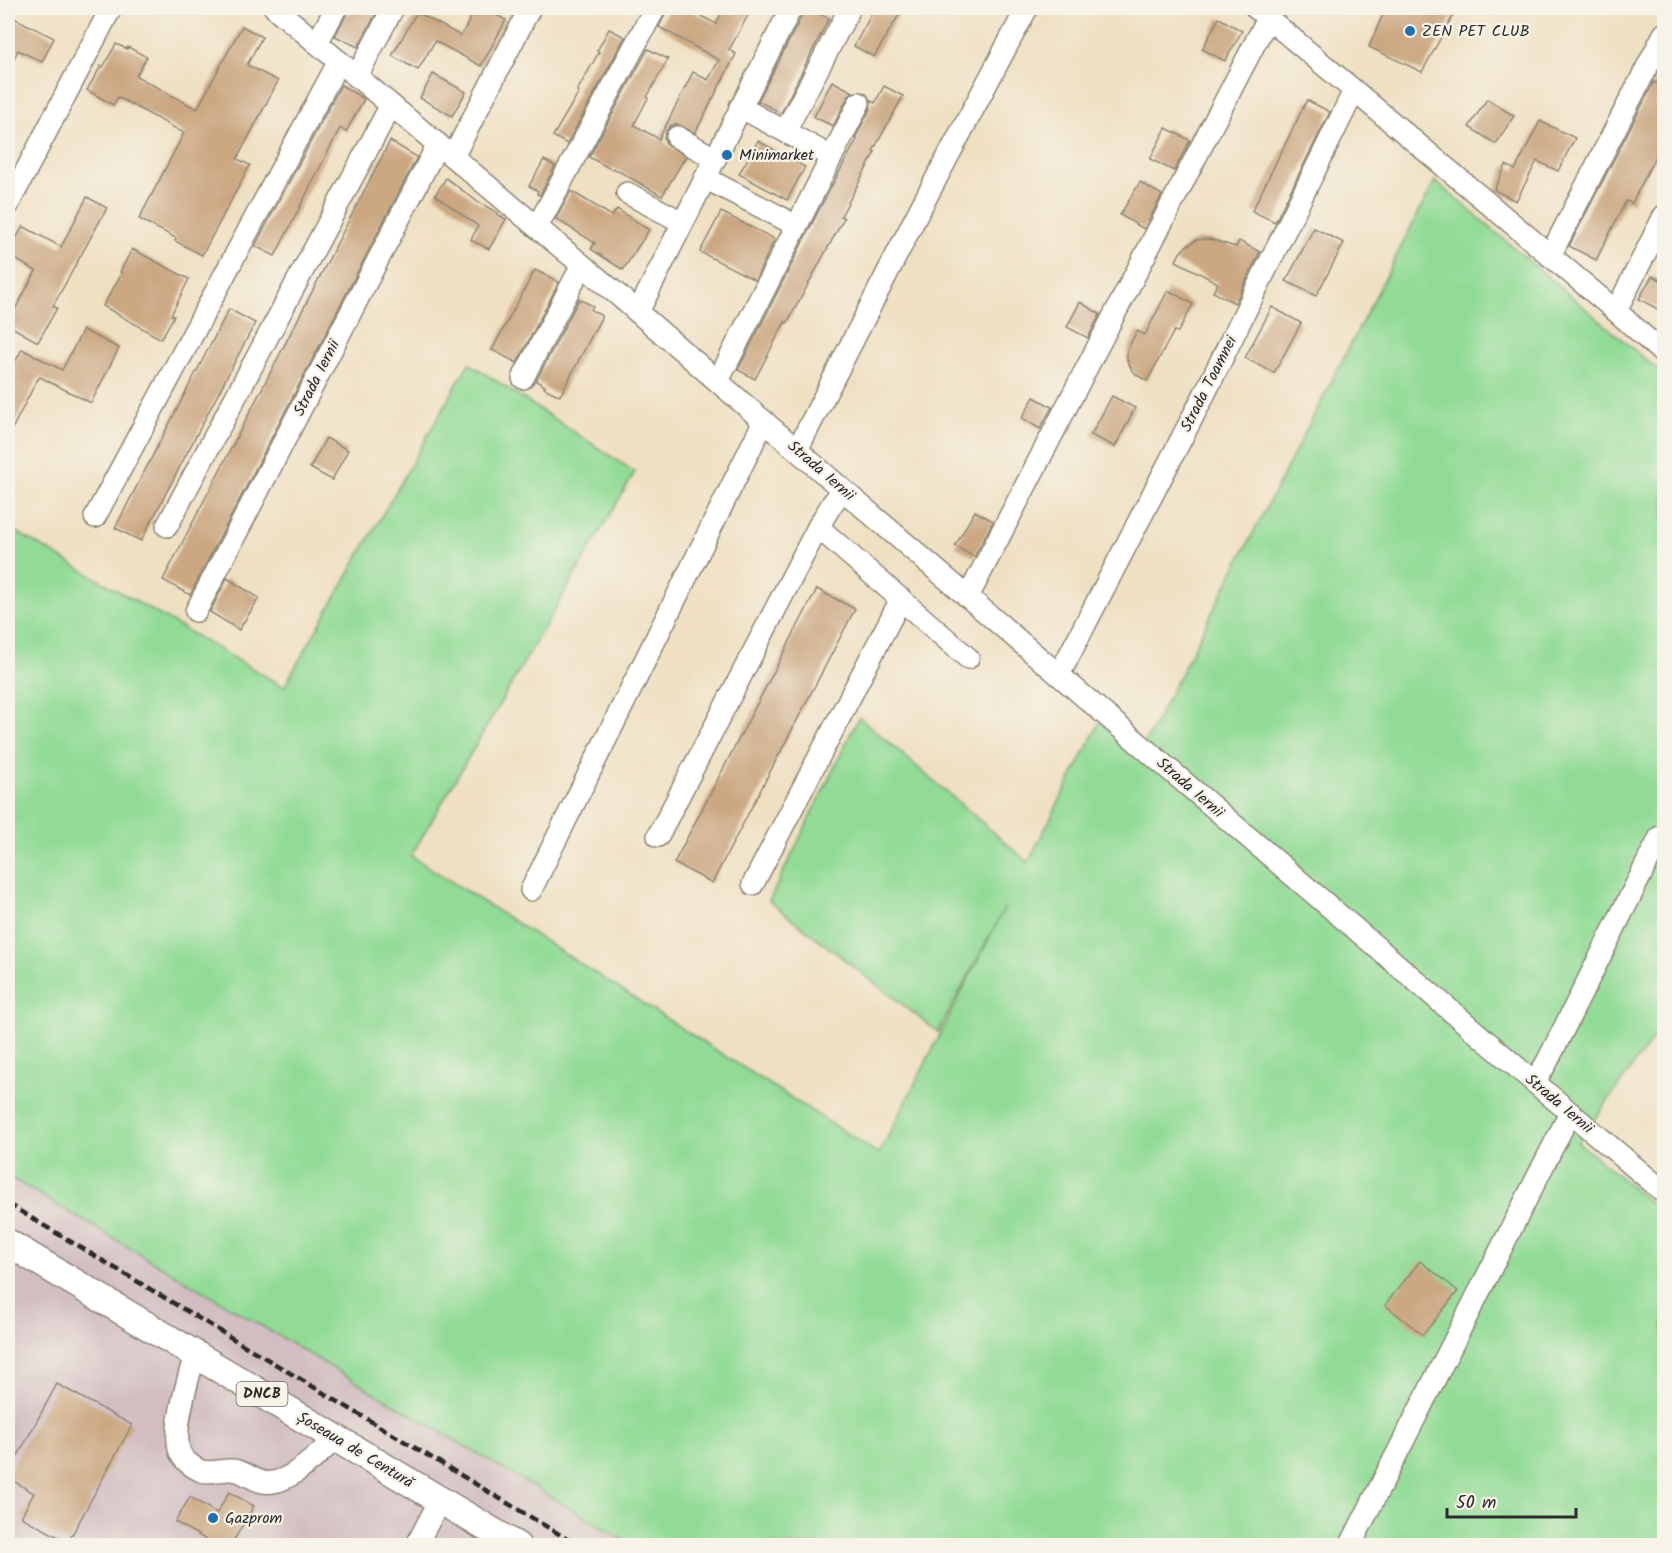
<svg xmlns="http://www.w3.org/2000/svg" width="1672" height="1553" font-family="Kalam,sans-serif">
<rect width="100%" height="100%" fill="#f7f3e8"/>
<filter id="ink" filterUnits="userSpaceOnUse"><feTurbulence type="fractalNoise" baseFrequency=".0167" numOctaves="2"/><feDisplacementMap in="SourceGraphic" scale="12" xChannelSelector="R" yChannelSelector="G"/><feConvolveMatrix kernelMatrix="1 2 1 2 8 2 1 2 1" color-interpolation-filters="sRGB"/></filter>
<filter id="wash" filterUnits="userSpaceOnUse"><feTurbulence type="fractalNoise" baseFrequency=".008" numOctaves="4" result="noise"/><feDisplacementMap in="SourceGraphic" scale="24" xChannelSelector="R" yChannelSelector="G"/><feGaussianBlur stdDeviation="1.35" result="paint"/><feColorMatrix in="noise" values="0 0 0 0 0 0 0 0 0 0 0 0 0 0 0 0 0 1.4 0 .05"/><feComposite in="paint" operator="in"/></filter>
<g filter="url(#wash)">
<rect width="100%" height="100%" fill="#efe0c2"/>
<path fill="#d2bec1" d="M8 1176 632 1545 8 1546Z"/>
<path fill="#92db96" stroke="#5e8360" stroke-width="1.5" d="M1435 181 1664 375V1023L1578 1142 1664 1214V1545H632L8 1176V527L284 687 469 363 635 472 411 856 879 1154 1005 907 938 1032 769 901 859 717 1028 862 1100 722 1138 756Z"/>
<g id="blocks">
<g fill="#cba782">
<path d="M350 8H379L358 47 335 36Z"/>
<path d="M476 8H483L506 20 481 66 435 41 418 70 392 56 417 12 461 36Z"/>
<path d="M668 8H686L716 24 724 8H752L729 50 736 54 695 133 677 124 670 126 666 131 664 138 666 144 686 156 662 196 613 168 612 170 589 157 648 49 668 59 647 97 648 98 634 125 659 139 693 72 708 80 719 60 659 27Z"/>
<path d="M806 8 829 18 781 113 758 101Z"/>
<path d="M875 8H903L874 57 854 46Z"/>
<path d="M1386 8H1457L1422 72 1369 47Z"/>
<path d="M8 15 54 38 42 62 18 50 8 71Z"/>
<path d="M1219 18 1242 31 1225 61 1202 49Z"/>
<path d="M242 26 262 37 247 65 278 81 237 159 250 165 202 255 175 241 176 238 139 219 184 133 118 97 113 105 87 90 101 66 103 67 116 44 127 49 128 47 147 57 136 76 197 109Z"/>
<path d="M609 29 625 37 567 144 553 136 579 92 577 91 599 52 597 51Z"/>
<path d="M433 74 466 92 452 116 420 98Z"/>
<path d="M832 81 853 92 848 97 833 126 814 117Z"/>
<path d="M1654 82 1665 88V137L1632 203 1626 201 1596 260 1569 246Z"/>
<path d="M341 85 364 99 346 132 340 128 275 256 255 246Z"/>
<path d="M884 86 903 96 873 151 875 152 841 216 844 218 787 323 785 322 755 379 738 370 821 206 857 139 855 138 870 109 871 101 875 103Z"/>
<path d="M1487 99 1514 116 1496 144 1469 127Z"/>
<path d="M1307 100 1330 112 1275 222 1252 211Z"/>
<path d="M1540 121 1575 138 1558 171 1537 161 1516 201 1494 190 1506 165 1515 170Z"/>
<path d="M1166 128 1190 140 1174 171 1150 159Z"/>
<path d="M390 141 417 157 190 595 163 580Z"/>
<path d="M758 141 805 167 787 200 739 174Z"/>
<path d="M544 160 555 166 540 195 537 194 538 191 529 186Z"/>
<path d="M446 178 478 202 498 213 497 214 506 219 489 249 471 240 478 226 435 195Z"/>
<path d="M1140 182 1162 195 1144 229 1120 215Z"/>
<path d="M571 191 612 216 617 209 649 230 623 270 591 249 595 243 556 219Z"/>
<path d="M87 197 107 208 53 306 57 308 38 342 8 325V322L36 271 8 255V253L23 226 61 247Z"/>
<path d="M721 212 775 239 755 280 700 252Z"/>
<path d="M1314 228 1344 243 1316 296 1286 281Z"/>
<path d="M1209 239 1236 247 1239 241 1260 252 1235 303 1213 292 1218 283 1176 261 1180 253 1186 246 1196 240Z"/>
<path d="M132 249 189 279 171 315 174 316 161 339 103 306 122 273 120 272Z"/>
<path d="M535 270 559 282 517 363 492 350Z"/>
<path d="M1652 276 1665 282V313L1639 299Z"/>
<path d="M1168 290 1193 304 1178 332 1174 331 1147 381 1138 376 1132 370 1127 360V350L1137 331 1145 335Z"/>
<path d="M579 299 593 306 591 310 602 316 560 396 544 388 545 386 536 381Z"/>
<path d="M1080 302 1100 314 1088 338 1067 327Z"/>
<path d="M1272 307 1301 323 1274 373 1245 358Z"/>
<path d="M229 309 255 323 141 541 115 528Z"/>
<path d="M83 330 119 348 91 403 40 377 36 382 8 437V376L22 349 62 370Z"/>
<path d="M1112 396 1135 408 1115 447 1091 435Z"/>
<path d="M1034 397 1052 407 1040 429 1022 418Z"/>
<path d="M326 438 348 450 332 480 310 468Z"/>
<path d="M975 511 993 521 974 557 955 546Z"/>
<path d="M227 578 259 598 239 630 210 612Z"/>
<path d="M817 589 855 609 712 883 674 863Z"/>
<path d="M1420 1261 1458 1291 1423 1335 1385 1305Z"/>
<path d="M57 1384 132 1425 68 1542 21 1517 34 1493 8 1478V1474Z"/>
<path d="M229 1492 254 1506 231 1545H215L175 1522 190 1497 217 1513Z"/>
</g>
</g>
</g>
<g filter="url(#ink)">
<use href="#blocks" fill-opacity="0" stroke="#8d8676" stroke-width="1.5"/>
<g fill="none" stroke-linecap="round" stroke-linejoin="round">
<g stroke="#8d8676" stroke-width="24">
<g id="minor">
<path d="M275 8 618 295 843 490 1534 1082 1664 1192"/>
<path d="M1256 8 1616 311 1664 354"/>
<path d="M317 43 336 8"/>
<path d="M357 76 393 8"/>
<path d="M740 107 819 150"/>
<path d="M790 122 850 8"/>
<path d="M677 137 714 158"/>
<path d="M453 157 530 8"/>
<path d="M705 178 784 219"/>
<path d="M627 193 682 222"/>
<path d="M8 205 111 8"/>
<path d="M537 227 655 8"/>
<path d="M1550 256 1664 34"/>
<path d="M1616 311 1664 216"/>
<path d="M638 312 791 8"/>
<path d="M523 378 582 265"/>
<path d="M718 381 859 103"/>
<path d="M797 450 920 209 1027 8"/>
<path d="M95 517 339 61"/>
<path d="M167 526 391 105"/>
<path d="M818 527 968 658"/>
<path d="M968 597 1268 18"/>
<path d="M196 611 438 144"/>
<path d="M1059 675 1203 397 1354 91"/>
<path d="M658 836 818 527 832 504 843 490"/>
<path d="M753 884 901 599"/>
<path d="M531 890 764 421"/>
<path d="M1534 1082 1546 1064 1660 837"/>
<path d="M195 1354C189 1376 173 1427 179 1449 181 1459 192 1467 201 1471 212 1474 222 1469 233 1470 244 1471 252 1480 263 1482 287 1487 319 1454 336 1438"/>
<path d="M416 1546 440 1500"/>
<path d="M1350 1546 1570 1113"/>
</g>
</g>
<g stroke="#8d8676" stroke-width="30">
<path id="major" d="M8 1243 517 1546"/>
</g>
<use href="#minor" stroke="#fff" stroke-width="21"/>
<use href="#major" stroke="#fff" stroke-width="27"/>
<path stroke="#2b2b2b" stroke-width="4.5" stroke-dasharray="9 4.5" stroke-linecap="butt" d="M8 1204 579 1546"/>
</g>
</g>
<g fill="#1f6fb2" stroke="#f7f3e8" stroke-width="2">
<circle cx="1410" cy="31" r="6"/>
<circle cx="727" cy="155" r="6"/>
<circle cx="213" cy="1518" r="6"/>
</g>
<g text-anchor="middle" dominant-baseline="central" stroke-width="4.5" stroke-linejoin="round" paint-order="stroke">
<rect fill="#f7f3e8" stroke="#686764" stroke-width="1.5" x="236.5" y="1382" width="51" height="24" rx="4.5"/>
<g font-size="15" font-weight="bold" fill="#2b2b2b">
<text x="262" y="1394">DNCB</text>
</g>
<g font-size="16" fill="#2b2b2b" stroke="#f7f3e8" text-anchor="start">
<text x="1422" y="31">ZEN PET CLUB</text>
<text x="739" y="155">Minimarket</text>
<text x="225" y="1518">Gazprom</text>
</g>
<g font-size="16" fill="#2b2b2b" stroke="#f7f3e8">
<text transform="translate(317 378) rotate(-63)">Strada Iernii</text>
<text transform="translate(1209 384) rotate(-63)">Strada Toamnei</text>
<text transform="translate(821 471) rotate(41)">Strada Iernii</text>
<text transform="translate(1190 788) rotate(41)">Strada Iernii</text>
<text transform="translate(1559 1104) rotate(40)">Strada Iernii</text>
<text transform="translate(355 1450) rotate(31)">Șoseaua de Centură</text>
</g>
</g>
<rect width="1672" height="1553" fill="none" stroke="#f7f3e8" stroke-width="30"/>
<path d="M1447 1508v9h129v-9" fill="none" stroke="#2b2b2b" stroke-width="3"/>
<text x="1456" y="1508" font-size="18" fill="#2b2b2b" stroke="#f7f3e8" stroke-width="4.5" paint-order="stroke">50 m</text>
</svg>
